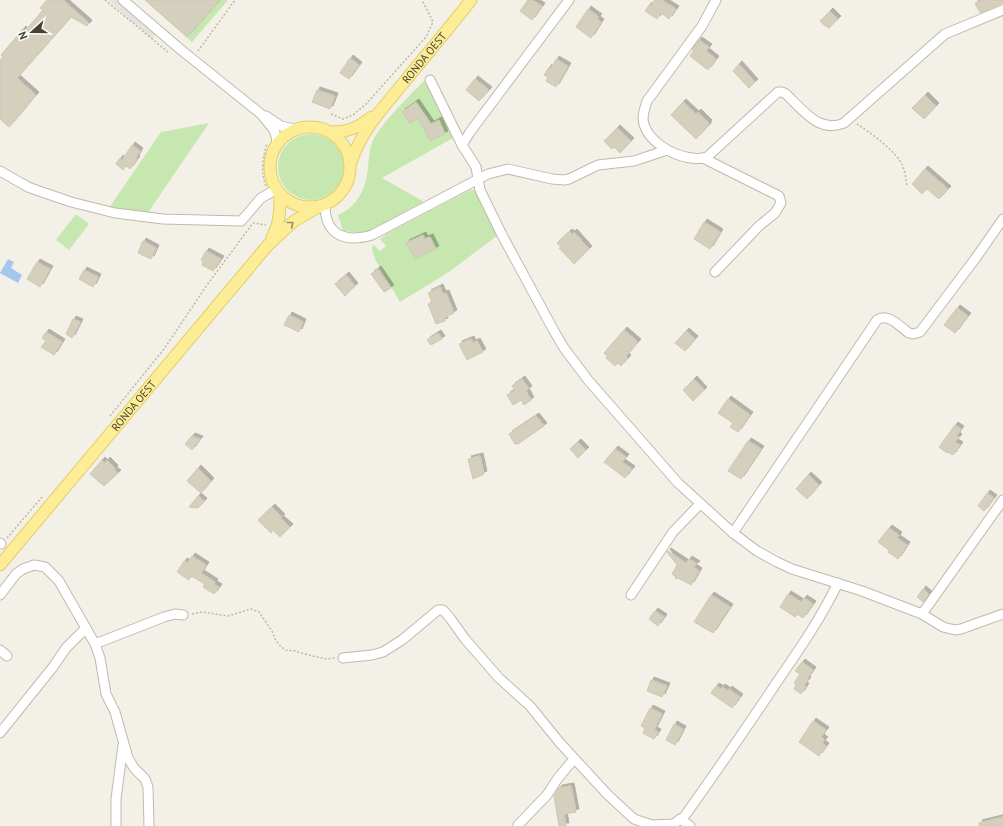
<svg xmlns="http://www.w3.org/2000/svg" width="1003" height="826" font-family="'PT Sans',sans-serif">
<defs>
<filter id="shadow"><feDropShadow dx="3" dy="-3" stdDeviation="0" flood-color="#0004"/></filter>
</defs>
<rect width="100%" height="100%" fill="#f3f1e7"/>
<g fill="#c7e7b1">
<path d="M145 0H228L192 42Z"/>
<path d="M425 80 453 138 382 178 421 200 423 202 365 233 343 231 338 215C357 207 366 189 368 168 369 158 369 148 374 138 387 117 408 97 425 80Z"/>
<path d="M209 123 147 214 109 208 161 132Z"/>
<circle cx="311" cy="167" r="33"/>
<path d="M470 190H475L477 192 498 235 449 272 400 302 376 261 372 250 373 244 380 251 386 246 380 239 388 233Z"/>
<path d="M76 214 89 224 69 250 56 240Z"/>
</g>
<path fill="#e5e3df" d="M108 0H118L156 34 152 39Z"/>
<path fill="#a4c6ef" d="M8 259 14 262 11 268 22 275 18 283 0 273Z"/>
<g fill="#d5cfbd" stroke="#cfc8b0" filter="url(#shadow)">
<path d="M47 0H63L89 23 87 26 71 17 17 78 36 95 9 127 0 119V60L3 57 1 55 23 29 25 31 43 10 40 8Z"/>
<path d="M145 0H220L187 37Z"/>
<path d="M528 0H532L542 6 532 20 520 11Z"/>
<path d="M655 0H662L676 9 669 19 661 13 657 19 645 11 649 5 651 6Z"/>
<path d="M982 0H1003V3L980 13 975 3Z"/>
<path d="M588 9 599 17 597 19 601 22 591 38 576 27Z"/>
<path d="M830 11 838 19 829 28 824 25 820 21Z"/>
<path d="M699 40 709 47 706 51 716 59 708 70 690 56 694 50 692 49Z"/>
<path d="M350 58 359 65 349 79 340 73Z"/>
<path d="M556 59 568 66 556 87 546 81 548 77 544 75 549 67 551 69Z"/>
<path d="M739 64 755 82 749 88 733 71Z"/>
<path d="M475 79 489 90 479 101 466 90Z"/>
<path d="M317 90 335 96 330 109 312 102Z"/>
<path d="M925 95 936 106 924 119 912 108Z"/>
<path d="M416 102 431 124 439 120 445 134 430 141 418 118 410 124 402 112Z"/>
<path d="M683 102 696 114 698 112 709 123 708 125V126L696 139 671 115Z"/>
<path d="M617 128 631 141 620 153 614 147 612 149 604 141Z"/>
<path d="M132 145 140 151 136 158 137 159 130 169 126 166 123 170 116 164 120 158 122 160Z"/>
<path d="M925 169 948 189 939 199 927 189 922 194 912 184Z"/>
<path d="M704 222 720 232 710 249 694 239Z"/>
<path d="M569 232 572 234 574 232 589 249 574 264 559 248 561 247 557 243Z"/>
<path d="M423 235 425 239 430 237 436 249 415 259 406 243Z"/>
<path d="M143 241 156 248 151 259 138 253Z"/>
<path d="M206 251 221 259 213 271 202 265 203 262 201 260Z"/>
<path d="M37 262 50 269 40 287 27 279Z"/>
<path d="M378 269 391 288 384 292 371 274Z"/>
<path d="M84 270 98 277 93 287 79 279Z"/>
<path d="M346 275 355 286 345 296 335 284Z"/>
<path d="M440 287 443 294 446 293 454 313 444 318 445 321 436 324 428 304 432 302 428 293Z"/>
<path d="M957 308 968 316 955 333 944 325Z"/>
<path d="M289 315 303 322 299 332 284 325Z"/>
<path d="M73 319 80 322 72 338 66 334Z"/>
<path d="M624 330 638 342 626 356 628 358 621 366 618 363 615 366 606 358 607 356 604 353Z"/>
<path d="M686 331 695 339 685 351 675 343Z"/>
<path d="M46 332 62 342 54 355 41 347 46 341 42 338Z"/>
<path d="M438 333 442 339 431 345 427 340Z"/>
<path d="M471 339 473 343 477 341 483 352 467 360 459 344Z"/>
<path d="M522 379 529 389 526 391 531 400 524 405 521 400 513 405 507 395 515 390 512 386Z"/>
<path d="M694 379 704 390 693 401 683 390Z"/>
<path d="M728 399 750 415 738 432 730 427 733 423 718 413Z"/>
<path d="M536 416 544 426 518 444H515L509 434Z"/>
<path d="M955 425 961 429 957 435 959 437 955 442 960 445 953 455 948 452 947 453 939 447Z"/>
<path d="M192 436 200 439 192 450 185 444Z"/>
<path d="M748 441 761 449 741 479 728 471Z"/>
<path d="M578 442 586 450 578 458 570 449Z"/>
<path d="M615 449 626 457 622 462 632 469 625 478 604 462Z"/>
<path d="M480 456 484 474 473 479 468 459Z"/>
<path d="M102 460 105 463 107 460 115 468 114 470 118 473 104 486 90 474Z"/>
<path d="M198 468 211 481 201 493 187 481Z"/>
<path d="M808 475 819 485 807 499 796 489Z"/>
<path d="M987 493 994 498 984 511 978 506Z"/>
<path d="M198 496 204 501 198 508 189 507Z"/>
<path d="M272 507 282 517 280 518 290 527 280 537 273 530 271 533 258 520Z"/>
<path d="M889 528 899 535 897 538 907 545 898 559 888 552 889 550 878 542Z"/>
<path d="M668 551 686 563 689 559 697 564 693 567 699 571 691 585 678 578 675 579 676 577 672 574 677 565 667 552Z"/>
<path d="M192 556 206 565 201 573 215 582 214 584 219 587 214 594 203 587 205 584 191 576 189 580 177 572 184 561 188 563Z"/>
<path d="M923 589 929 594 923 602 917 597Z"/>
<path d="M788 594 801 602 804 598 813 604 803 618 797 614 795 617 780 607Z"/>
<path d="M711 595 730 607 713 633 694 622Z"/>
<path d="M655 611 664 617 658 626 649 619Z"/>
<path d="M802 662 813 670 807 679 808 680 804 685 806 686 801 694 794 689 796 685 794 683 800 674 795 671Z"/>
<path d="M651 680 667 686 662 697 647 691Z"/>
<path d="M716 686 721 689 722 687 728 691 729 689 740 697 732 708 711 693Z"/>
<path d="M650 708 662 714 654 730 658 732 654 739 643 733 645 728 641 726Z"/>
<path d="M813 721 826 730 821 737 825 740 822 743 826 746 819 756 799 742Z"/>
<path d="M674 724 683 729 675 745 666 740Z"/>
<path d="M571 786 576 812 564 814 566 826H559L554 796 559 788Z"/>
<path d="M1003 817V826H979V823Z"/>
</g>
<g fill="none" stroke-linecap="round" stroke-linejoin="round">
<g stroke="#bfbaaa" stroke-width="11">
<g id="minor">
<path d="M123 0 180 49 261 114 274 130 276 136 277 144"/>
<path d="M569 0 470 132 462 145 476 167 480 190 502 235 554 331 564 348 588 380 678 483 733 533 757 551 777 562 792 569 862 591 922 614 943 627 955 630 961 629 1003 614"/>
<path d="M716 0 702 26 647 101C645 107 643 113 643 119 645 144 685 164 707 157L778 92H782L786 94C802 109 819 134 844 123L945 34 1003 10"/>
<path d="M430 80 462 145"/>
<path d="M266 116 281 126 294 129"/>
<path d="M703 158 779 196 781 203 775 213 759 226 715 272"/>
<path d="M0 171 28 187 39 191 71 202 115 213 163 219 241 221 243 219 261 198 277 189"/>
<path d="M325 205C325 235 345 243 372 235L488 174 508 169 552 179 564 180 569 179 598 165 634 161 667 150"/>
<path d="M733 533 877 320C888 312 900 327 909 333L913 334 920 332 975 259 1003 219"/>
<path d="M0 543 1 544"/>
<path d="M0 595 16 574 23 569 34 565 45 567 59 581 95 644 100 658 106 694 115 712 128 758 134 768 145 779 148 787 149 826"/>
<path d="M631 595 673 532 700 504"/>
<path d="M922 614 1003 500"/>
<path d="M95 644 164 617 175 614 183 615"/>
<path d="M0 650 7 656"/>
<path d="M343 658 372 655 383 652 402 640 438 610H443L450 618 465 639 499 678 530 706 560 743 608 795 634 819 652 825 673 824 684 817C716 772 747 727 777 682 799 650 821 618 838 583"/>
<path d="M0 733 53 667 66 648 86 628"/>
<path d="M680 819 690 826"/>
<path d="M116 826V799L123 745"/>
<path d="M518 826V825L547 795 558 778 574 759"/>
</g>
</g>
<g stroke="#e2ce67" stroke-width="13">
<g id="major">
<circle cx="310" cy="167" r="40"/>
<path d="M332 132C350 132 358 127 372 117"/>
<path id="s1" d="M351 162C363 128 383 108 405 81 427 54 450 27 471 0"/>
<path d="M272 237C280 224 280 209 280 194"/>
<path id="s2" d="M0 565 268 245 294 221 318 207"/>
</g>
</g>
<g stroke="#c0b89b" stroke-width="1.5" stroke-dasharray="2 2" stroke-linecap="butt">
<path d="M105 0 168 52"/>
<path d="M198 51 235 0"/>
<path d="M331 114 343 119 353 115 366 104 426 37 433 22 422 0"/>
<path d="M857 124C870 132 891 148 900 161 905 168 906 179 907 187"/>
<path d="M266 186C260 172 263 157 267 143"/>
<path d="M110 416 164 349 207 285 253 223 266 225"/>
<path d="M7 538 42 497"/>
<path d="M192 614 202 612 228 616 251 609 259 612 272 631 275 639 281 647 286 650 295 651 308 655 327 659 335 658"/>
</g>
<use href="#minor" stroke="#fff" stroke-width="9"/>
<use href="#major" stroke="#fded97" stroke-width="11"/>
</g>
<defs><path id="oneway-chevron" d="M-2-3.5L2.5 0L-2 3.5" fill="none" stroke-width="1.6" stroke-linecap="round" stroke-linejoin="round"/></defs>
<use stroke="#988f62" href="#oneway-chevron" transform="translate(291 224) rotate(-39)"/>
<g text-anchor="middle" dominant-baseline="central" stroke-width="3.5" stroke-linejoin="round" paint-order="stroke">
<g font-size="11" fill="#464236" stroke="#fff">
<text stroke="none"><textPath href="#s1" startOffset="128">RONDA OEST</textPath></text>
<text stroke="none"><textPath href="#s2" startOffset="208">RONDA OEST</textPath></text>
</g>
</g>
<g transform="translate(32 32) rotate(249)" stroke="#ffffff" stroke-width="3" paint-order="stroke">
<path d="M0-3L7 15L0 10L-7 15Z" fill="#464236"/>
<text y="-6" font-size="11" font-weight="bold" text-anchor="middle" fill="#464236">N</text>
</g>
</svg>
